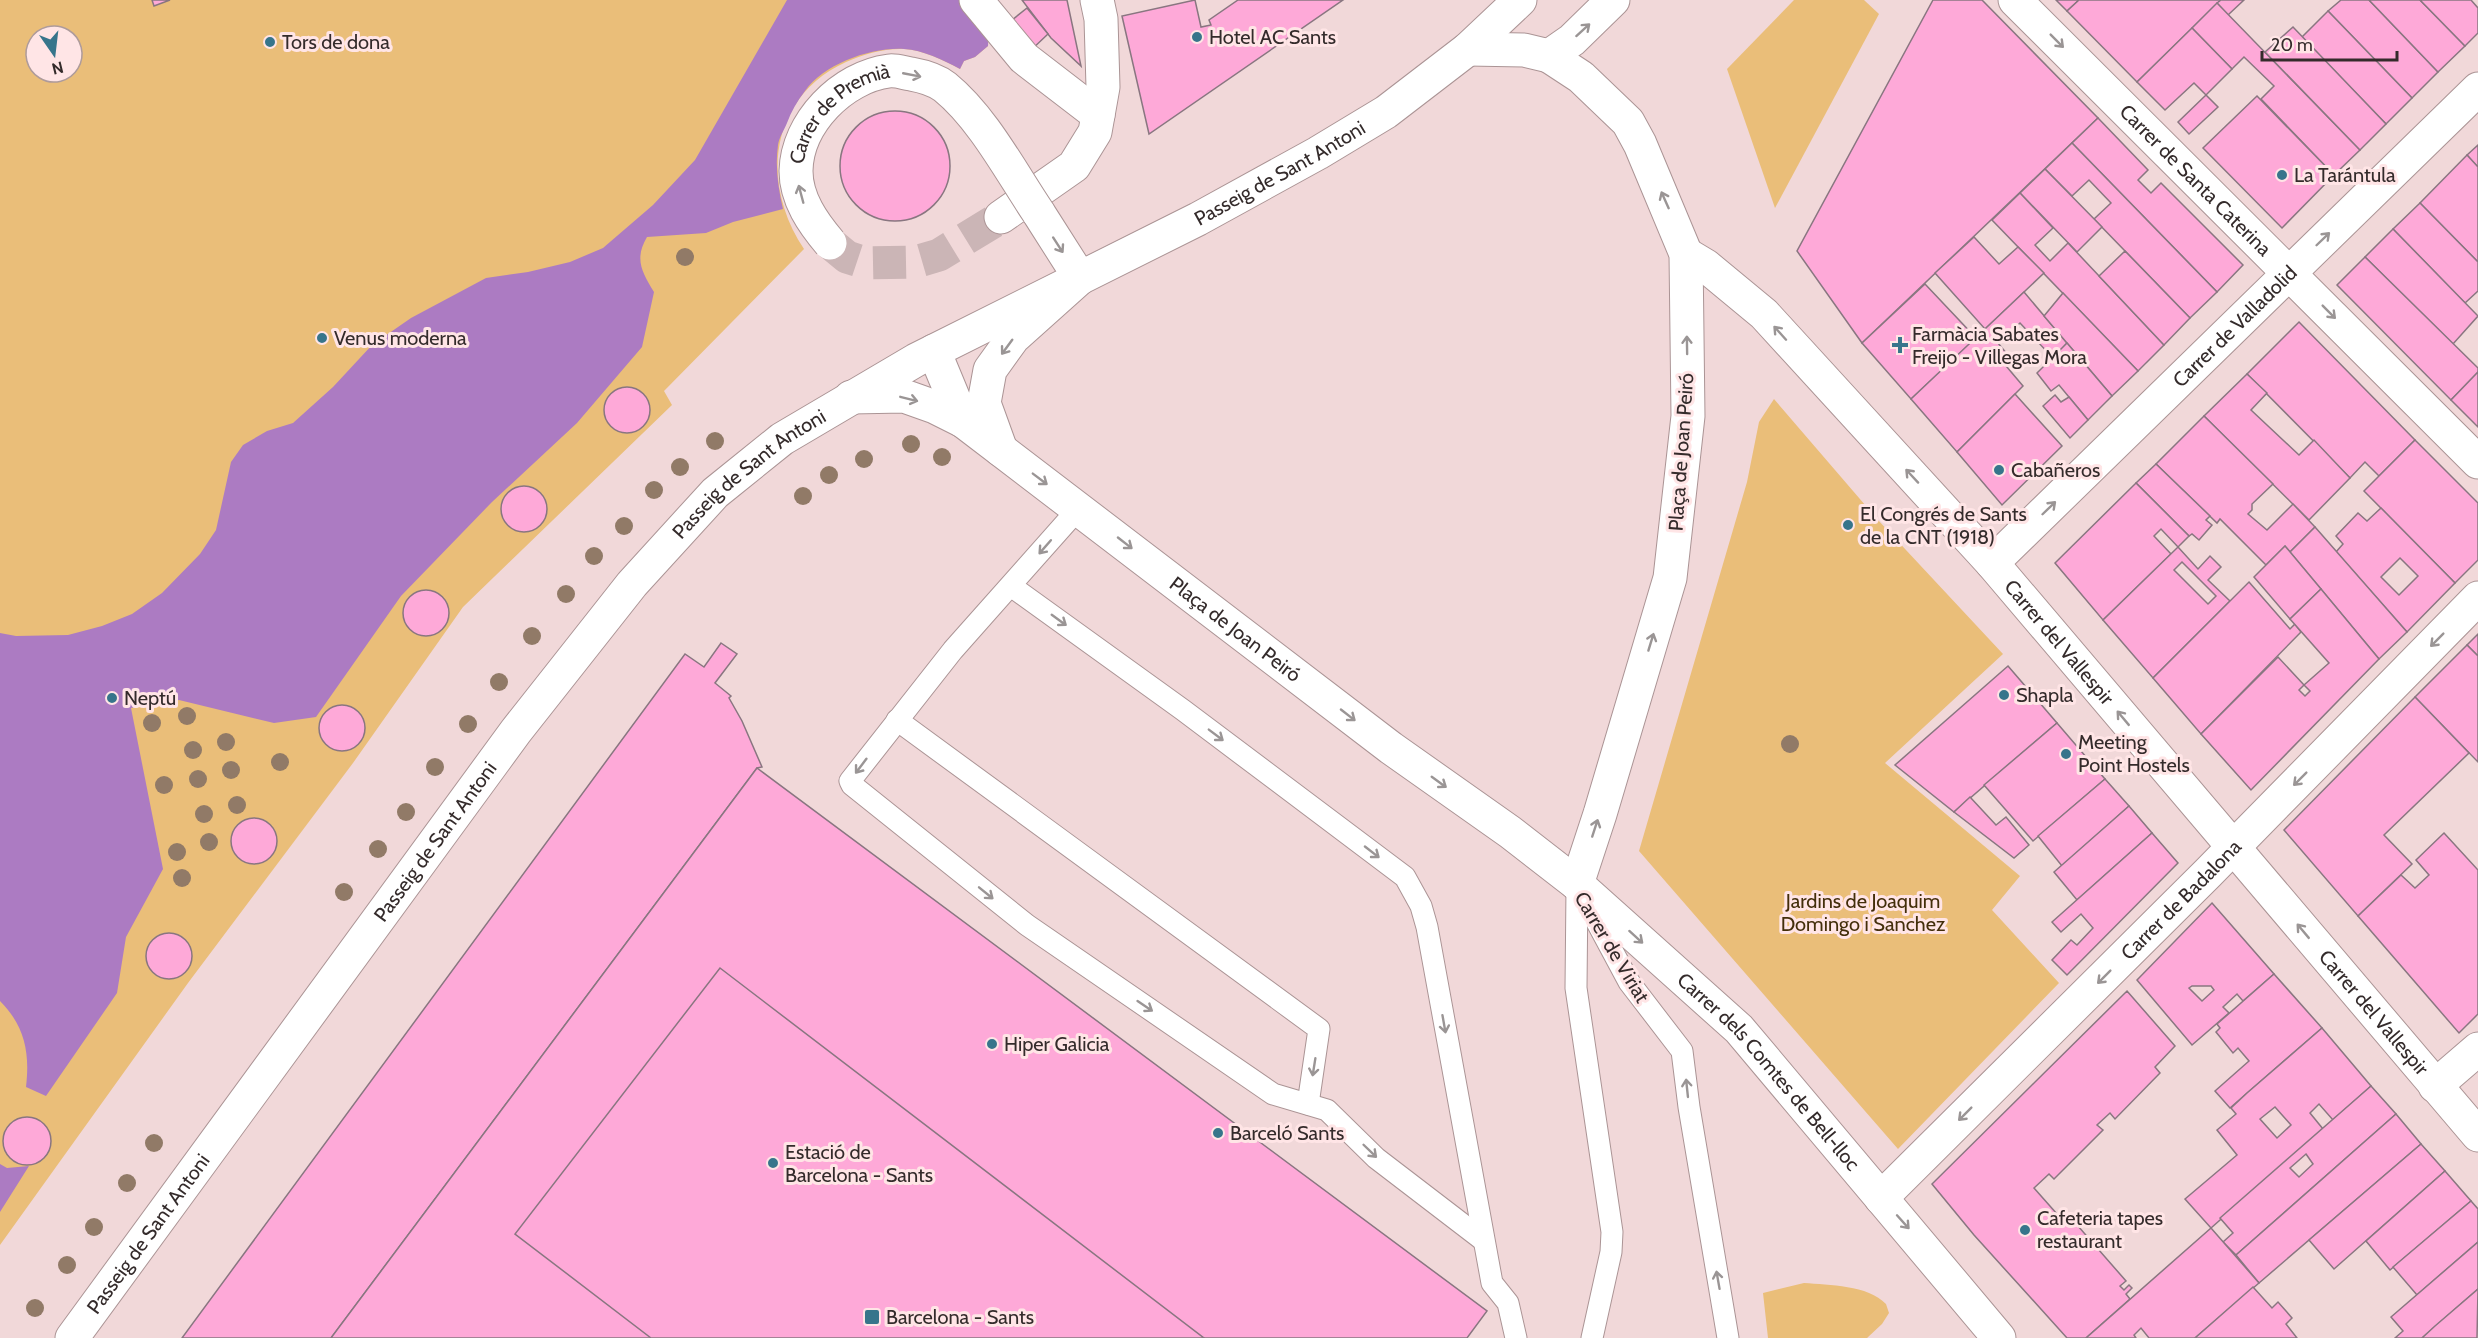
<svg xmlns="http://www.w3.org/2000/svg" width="2478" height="1338" font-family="Cabin,sans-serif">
<rect width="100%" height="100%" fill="#f1d8d9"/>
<g fill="#eabe79" fill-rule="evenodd">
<path d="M0 0H959L988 46 975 57 964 61 960 69C943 60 923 50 904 49 885 48 863 54 846 62 769 97 760 184 804 249L664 391 672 405 463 607 353 763 188 983 0 1245ZM36 36H72V72H36Z"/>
<path d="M1794 0H1864L1879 14 1775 208 1727 69Z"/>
<path d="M1774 399 1878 520 2003 654 1885 763 2020 876 1992 910 2059 983 1898 1149 1639 851 1747 482 1759 422Z"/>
<path d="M1804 1283C1829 1285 1868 1285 1886 1304L1889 1313 1882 1324 1867 1338H1768L1763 1293Z"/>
</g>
<g fill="#ac7bc2">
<path d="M787 0H959C970 13 990 28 988 46L975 57 964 61 960 69C943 60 923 50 904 49 871 47 824 64 805 91 797 101 791 112 787 123 784 130 779 138 778 145 775 166 778 188 783 209L733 222 706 233 647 237C634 259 642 272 654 292L642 347 577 423 492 502 401 596 316 717 274 723 179 700 131 708 163 869 126 937 117 993 46 1096 26 1087C30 1053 25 1026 0 1001V633L16 636 68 635 102 626 132 614 162 593 200 554 216 530 231 462 243 445 267 431 293 423 333 387 372 345 411 318 486 278 528 272 570 262 603 248 653 205 695 160Z"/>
<path d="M0 1164 7 1168 29 1166 0 1212Z"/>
</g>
<g fill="#fea9d8" stroke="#897680" stroke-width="1.5" fill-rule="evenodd">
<path d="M152 0H170L154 6Z"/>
<path d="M1022 0H1067L1081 66 1051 38Z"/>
<path d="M1195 0 1201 27 1211 25 1209 20 1238 0H1343L1149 134 1122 16Z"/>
<path d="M1933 0H1982L2098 118 1862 343 1797 251Z"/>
<path d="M2056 0H2079L2067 11Z"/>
<path d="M2079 0H2221L2137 82 2067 11Z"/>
<path d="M2221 0H2244L2228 15 2217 3Z"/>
<path d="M2341 0H2369L2438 72 2412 98 2328 11Z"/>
<path d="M2369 0H2420L2465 46 2438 72Z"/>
<path d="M2420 0H2471L2478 8V33L2465 46Z"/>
<path d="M2217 3 2360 150 2334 175 2261 99 2274 86 2244 57 2232 69 2192 28Z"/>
<path d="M1027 8 1048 34 1029 52 1007 24Z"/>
<path d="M2328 11 2412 98 2386 124 2302 37Z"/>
<path d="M2293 27 2386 124 2360 150 2265 52Z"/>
<path d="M2192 28 2232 69 2206 95 2194 83 2165 110 2137 82Z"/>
<path d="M2206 95 2218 107 2189 134 2178 122Z"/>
<path d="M2257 96 2334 175 2282 228 2203 148Z"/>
<circle cx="895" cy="166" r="55"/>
<path d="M2098 118 2148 170 2138 180 2151 193 2161 183 2243 265 2217 292 2072 143Z"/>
<path d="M2072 143 2217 292 2190 318 2094 219 2111 203 2089 180 2072 196 2045 169Z"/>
<path d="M2478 145V167L2467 155Z"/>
<path d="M2467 155 2478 167V262L2420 203Z"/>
<path d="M2045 169 2102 227 2077 252 2020 193Z"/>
<path d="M2020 193 2053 228 2035 245 2050 261 2068 243 2164 345 2138 371 1992 220Z"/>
<path d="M2420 203 2478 262V291L2465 303 2393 229Z"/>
<path d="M2393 229 2478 316 2453 344 2365 257Z"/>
<path d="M1974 237 1999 264 2018 247 2044 273 1985 329 1935 273Z"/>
<path d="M2125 251 2190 318 2164 345 2099 276Z"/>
<path d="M2365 257 2478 368V372L2451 400 2337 285Z"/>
<path d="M1925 284 1976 338 1911 399 1862 343Z"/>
<path d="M2024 292 2067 343 2053 358 2020 323 1998 343 2007 354 2001 360 2023 386 1957 452 1911 399Z"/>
<path d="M2063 293 2138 371 2112 396 2044 316Z"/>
<path d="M2299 322 2415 440 2379 476 2365 462 2350 478 2247 374Z"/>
<path d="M2067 343 2112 396 2088 420 2059 385 2051 391 2037 373Z"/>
<path d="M2478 372V427L2451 400Z"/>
<path d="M2247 374 2267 393 2251 410 2299 455 2314 440 2350 478 2309 520 2204 416Z"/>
<circle cx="627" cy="410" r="23"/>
<path d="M2015 394 2062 446 2002 505 1957 452Z"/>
<path d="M2055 395 2061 402 2069 397 2088 420 2070 438 2043 406Z"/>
<path d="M2204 416 2273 484 2252 504V510L2248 514 2267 530 2293 504 2315 527 2290 552 2285 546 2266 565 2220 519 2217 523 2156 464Z"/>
<path d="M2415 440 2478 503V560L2455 583 2364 491Z"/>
<path d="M2156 464 2210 516 2206 520 2212 525 2199 540 2192 534 2189 536 2136 483Z"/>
<path d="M2136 483 2189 536 2178 547 2161 529 2154 536 2171 554 2103 620 2055 563Z"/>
<circle cx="524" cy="509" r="23"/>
<path d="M2381 508 2455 583 2407 632 2336 552 2343 544 2336 536 2358 513 2367 521ZM2400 558 2418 576 2399 595 2381 577Z"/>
<path d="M2315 527 2407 632 2379 659 2290 552Z"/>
<path d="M2285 546 2321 589 2290 619 2254 577Z"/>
<path d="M2178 547 2198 569 2210 556 2221 567 2208 580 2230 601 2153 678 2103 620ZM2182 562 2216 596 2208 604 2174 570Z"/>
<path d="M2249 582 2290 629 2295 624 2301 632 2201 734 2153 678Z"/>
<path d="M2321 589 2379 659 2251 790 2201 734 2278 657 2304 685 2329 663 2290 619ZM2304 685 2310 691 2305 696 2299 690Z"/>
<circle cx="426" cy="613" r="23"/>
<path d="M2478 634V656L2467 645Z"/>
<path d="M721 643 737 654 715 683 731 696 729 698 742 721 762 767 757 768 331 1338H182L685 654 704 667Z"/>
<path d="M2467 645 2478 656V762L2415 697Z"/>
<path d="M2008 666 2057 723 1954 812 1895 765Z"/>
<path d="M2415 697 2469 753 2384 835 2412 864 2358 916 2284 830Z"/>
<circle cx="342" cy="728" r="23"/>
<path d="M2057 723 2105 779 2033 841 1984 785Z"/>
<path d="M757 768 1487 1311 1467 1338H331Z"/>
<path d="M2105 779 2129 806 2062 866 2038 836Z"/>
<path d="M1970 797 1996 825 2006 817 2029 845 2014 858 1954 812Z"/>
<path d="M2129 806 2152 833 2077 900 2054 872Z"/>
<circle cx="254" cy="841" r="23"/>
<path d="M2152 833 2178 863 2067 975 2052 960 2071 940 2077 945 2093 928 2081 914 2061 932 2052 922Z"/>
<path d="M2444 833 2478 870V1014L2459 1033 2358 916 2401 875 2415 888 2429 875 2416 860Z"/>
<path d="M2212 903 2274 974 2243 1001 2237 994 2223 1007 2229 1013 2192 1045 2137 980ZM2192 986H2211L2214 990 2202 1001 2189 988Z"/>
<circle cx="169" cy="956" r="23"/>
<path d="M720 968 1204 1338H651L515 1234Z"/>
<path d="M2274 974 2322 1028 2230 1108 2215 1091 2249 1061 2238 1048 2233 1053 2216 1032 2220 1028 2217 1024Z"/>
<path d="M2127 991 2175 1046 2155 1067 2160 1073 2115 1119 2110 1113 2097 1125 2103 1130 2054 1179 2049 1174 2034 1188 2065 1223 2071 1218 2126 1281 2120 1286 2124 1290 2129 1285 2132 1288 2126 1294 2130 1299 2086 1338H2067L1974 1235 1932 1184Z"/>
<path d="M2322 1028 2371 1086 2333 1120 2319 1104 2310 1113 2323 1129 2211 1228 2185 1199 2237 1155 2217 1130 2236 1114 2231 1108 2247 1093ZM2275 1107 2291 1125 2277 1138 2260 1119Z"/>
<path d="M2371 1086 2396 1114 2236 1255 2223 1242 2233 1233 2220 1218ZM2306 1154 2313 1164 2299 1177 2290 1168Z"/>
<path d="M2396 1114 2421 1144 2259 1283 2236 1255Z"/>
<circle cx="27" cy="1141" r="24"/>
<path d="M2421 1144 2445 1171 2334 1269 2309 1240Z"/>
<path d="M2445 1171 2471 1201 2390 1270 2366 1241Z"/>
<path d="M2471 1201 2478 1209V1242L2417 1295 2393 1267Z"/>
<path d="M2211 1228 2259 1283 2195 1338H2149L2141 1328 2134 1335 2136 1338H2086Z"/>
<path d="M2478 1242V1289L2422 1338H2395L2403 1331 2391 1317Z"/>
<path d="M2253 1287 2272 1308 2278 1302 2286 1311 2292 1318 2286 1324 2297 1338H2195Z"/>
<path d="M2478 1289 2477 1338H2422L2435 1326Z"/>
</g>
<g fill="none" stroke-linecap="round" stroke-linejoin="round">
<path stroke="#cbb5b6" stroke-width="33" stroke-dasharray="33 16" stroke-linecap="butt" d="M830 243 847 257 865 263 915 262 939 255 1001 217"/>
<g stroke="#ab9495" stroke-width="23">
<g id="lane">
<path d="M1079 508 953 650 850 781 852 785 1027 925 1273 1094 1327 1110 1376 1158 1483 1240"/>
<path d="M1011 586 1183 710 1405 877 1421 906 1427 927 1492 1283 1508 1303 1516 1338"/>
<path d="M897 720 1319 1029 1308 1104"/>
<path d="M1577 888 1576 988 1612 1232 1611 1252 1592 1338"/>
<path d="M1585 900 1629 982 1682 1051 1689 1107 1728 1338"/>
</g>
</g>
<g stroke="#ab9495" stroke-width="35">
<g id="street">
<path d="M976 0 1024 58 1098 115"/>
<path id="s1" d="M2015 0 2478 462"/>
<path d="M1549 56 1581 77 1628 122 1640 144 1686 254 1688 416 1670 578 1600 814 1577 884"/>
<path d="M1001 217 1074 166 1095 132 1103 87 1101 19 1097 0"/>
<path id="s2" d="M1686 254 1706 266 1764 314 1992 563 2478 1135"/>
<path d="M934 351 963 421"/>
<path id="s3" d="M851 397 904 396 935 407 963 421 1391 748 1510 832 1577 884 1739 1029 1999 1338"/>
<path d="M1001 450 984 403 990 370 1013 338 1080 278 1038 212"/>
<path id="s4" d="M1992 563 2478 89"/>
<path d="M2435 1086 2478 1049"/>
<path id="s5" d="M1881 1198 2208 873 2478 598"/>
</g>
</g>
<g stroke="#ab9495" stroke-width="35">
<g id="secondary">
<path d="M1468 49 1524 50 1549 56 1572 40 1613 0"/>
<path id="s6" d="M72 1338 516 731 632 584 715 493 782 439 916 360 1198 219 1318 153 1386 112 1468 49 1520 0"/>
</g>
</g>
<use href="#lane" stroke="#fff" stroke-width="21"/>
<use href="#street" stroke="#fff" stroke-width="33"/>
<use href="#secondary" stroke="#fff" stroke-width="33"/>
<g stroke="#ab9495" stroke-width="35" stroke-linecap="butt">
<g id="street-bridge">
<path id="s7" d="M830 243C813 223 796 199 796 171 797 123 842 77 889 71 896 70 904 73 911 74 922 76 936 80 945 87 983 118 1011 172 1038 212"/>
</g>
</g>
<use href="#street-bridge" stroke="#fff" stroke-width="33"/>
</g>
<g fill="#917a67">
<circle cx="685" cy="257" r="9"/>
<circle cx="715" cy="441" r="9"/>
<circle cx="911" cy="444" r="9"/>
<circle cx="942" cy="457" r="9"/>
<circle cx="864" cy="459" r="9"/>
<circle cx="680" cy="467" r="9"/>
<circle cx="829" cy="475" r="9"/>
<circle cx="654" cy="490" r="9"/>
<circle cx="803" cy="496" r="9"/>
<circle cx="624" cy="526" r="9"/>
<circle cx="594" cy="556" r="9"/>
<circle cx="566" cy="594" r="9"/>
<circle cx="532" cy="636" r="9"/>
<circle cx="499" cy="682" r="9"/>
<circle cx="187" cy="716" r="9"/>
<circle cx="152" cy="723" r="9"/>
<circle cx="468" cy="724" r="9"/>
<circle cx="226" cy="742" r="9"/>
<circle cx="1790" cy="744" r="9"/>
<circle cx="193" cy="750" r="9"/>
<circle cx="280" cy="762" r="9"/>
<circle cx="435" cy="767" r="9"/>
<circle cx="231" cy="770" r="9"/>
<circle cx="198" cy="779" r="9"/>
<circle cx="164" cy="785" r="9"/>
<circle cx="237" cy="805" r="9"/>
<circle cx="406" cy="812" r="9"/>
<circle cx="204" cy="814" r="9"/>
<circle cx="209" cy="842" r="9"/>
<circle cx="378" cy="849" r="9"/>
<circle cx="177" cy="852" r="9"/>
<circle cx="182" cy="878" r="9"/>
<circle cx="344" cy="892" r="9"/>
<circle cx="154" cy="1143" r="9"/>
<circle cx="127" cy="1183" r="9"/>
<circle cx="94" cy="1227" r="9"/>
<circle cx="67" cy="1265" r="9"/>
<circle cx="35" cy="1308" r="9"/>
</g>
<defs><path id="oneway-shaft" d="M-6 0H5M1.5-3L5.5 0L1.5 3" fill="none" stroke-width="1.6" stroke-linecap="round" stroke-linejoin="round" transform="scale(1.5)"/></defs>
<g stroke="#9a9595">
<use href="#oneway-shaft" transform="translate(1583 30) rotate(-42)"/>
<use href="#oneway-shaft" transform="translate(2057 41) rotate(45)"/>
<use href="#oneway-shaft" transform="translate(912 75) rotate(11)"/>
<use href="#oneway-shaft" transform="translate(801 194) rotate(-105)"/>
<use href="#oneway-shaft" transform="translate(1665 200) rotate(-114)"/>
<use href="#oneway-shaft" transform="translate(2323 239) rotate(-44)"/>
<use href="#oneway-shaft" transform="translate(1058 245) rotate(57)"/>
<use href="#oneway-shaft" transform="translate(2329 312) rotate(45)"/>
<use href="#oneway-shaft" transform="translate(1780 333) rotate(-132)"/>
<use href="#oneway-shaft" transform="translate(1687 345) rotate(-91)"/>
<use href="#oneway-shaft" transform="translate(1007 347) rotate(126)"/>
<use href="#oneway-shaft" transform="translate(909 399) rotate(14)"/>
<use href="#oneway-shaft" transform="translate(1912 476) rotate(-133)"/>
<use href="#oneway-shaft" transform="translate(1040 479) rotate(37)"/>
<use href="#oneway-shaft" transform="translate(2049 508) rotate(-44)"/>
<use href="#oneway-shaft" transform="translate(1125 543) rotate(38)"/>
<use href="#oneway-shaft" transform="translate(1045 547) rotate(131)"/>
<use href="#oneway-shaft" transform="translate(1059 620) rotate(36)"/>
<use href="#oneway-shaft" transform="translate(2437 640) rotate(135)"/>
<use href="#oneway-shaft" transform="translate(1651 642) rotate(-73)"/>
<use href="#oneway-shaft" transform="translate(1348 715) rotate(38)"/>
<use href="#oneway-shaft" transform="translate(2123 718) rotate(-130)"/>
<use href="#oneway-shaft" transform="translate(1216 735) rotate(37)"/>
<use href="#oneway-shaft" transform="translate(861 766) rotate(127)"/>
<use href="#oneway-shaft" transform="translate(2300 779) rotate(135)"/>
<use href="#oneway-shaft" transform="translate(1439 782) rotate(36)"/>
<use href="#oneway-shaft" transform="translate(1595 828) rotate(-72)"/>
<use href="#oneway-shaft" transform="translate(1372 852) rotate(38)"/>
<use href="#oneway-shaft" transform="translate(986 893) rotate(39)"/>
<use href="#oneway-shaft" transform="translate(2303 931) rotate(-130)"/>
<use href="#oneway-shaft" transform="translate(1636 937) rotate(42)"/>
<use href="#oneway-shaft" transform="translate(2104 977) rotate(135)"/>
<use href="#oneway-shaft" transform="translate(1145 1006) rotate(34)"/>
<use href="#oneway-shaft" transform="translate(1444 1024) rotate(80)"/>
<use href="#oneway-shaft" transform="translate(1314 1067) rotate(99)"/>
<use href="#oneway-shaft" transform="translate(1687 1088) rotate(-96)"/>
<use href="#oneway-shaft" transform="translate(1965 1114) rotate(135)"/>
<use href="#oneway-shaft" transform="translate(1370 1151) rotate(44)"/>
<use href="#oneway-shaft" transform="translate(1903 1222) rotate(48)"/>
<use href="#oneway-shaft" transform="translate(1718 1280) rotate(-100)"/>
</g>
<g fill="#37758b" stroke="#ffe5e6" stroke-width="2">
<circle cx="1197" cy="37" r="6"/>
<circle cx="270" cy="42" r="6"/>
<circle cx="2282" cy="175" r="6"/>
<circle cx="322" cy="338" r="6"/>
<path d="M1897 336h6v6h6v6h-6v6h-6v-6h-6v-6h6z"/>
<circle cx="1999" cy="470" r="6"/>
<circle cx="1848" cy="525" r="6"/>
<circle cx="2004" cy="695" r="6"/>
<circle cx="112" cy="698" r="6"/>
<circle cx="2066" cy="754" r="6"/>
<circle cx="992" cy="1044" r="6"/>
<circle cx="1218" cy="1133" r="6"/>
<circle cx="773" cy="1163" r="6"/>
<circle cx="2025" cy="1230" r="6"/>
<rect x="864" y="1309" width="16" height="16" rx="3"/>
</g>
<g text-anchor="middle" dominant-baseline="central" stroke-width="6" stroke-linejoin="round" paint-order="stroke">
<g font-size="20" fill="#342b2b" stroke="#ffe5e6" text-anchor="start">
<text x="1209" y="37">Hotel AC Sants</text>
<text x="282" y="42">Tors de dona</text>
<text x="2294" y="175">La Tarántula</text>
<text x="1912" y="334">Farmàcia Sabates<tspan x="1912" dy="23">Freijo - Villegas Mora</tspan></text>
<text x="334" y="338">Venus moderna</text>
<text x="2011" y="470">Cabañeros</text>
<text x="1860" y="514">El Congrés de Sants<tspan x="1860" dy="23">de la CNT (1918)</tspan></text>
<text x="2016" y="695">Shapla</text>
<text x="124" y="698">Neptú</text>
<text x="2078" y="742">Meeting<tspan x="2078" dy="23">Point Hostels</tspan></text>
<text x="1004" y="1044">Hiper Galicia</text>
<text x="1230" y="1133">Barceló Sants</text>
<text x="785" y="1152">Estació de<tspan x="785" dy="23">Barcelona - Sants</tspan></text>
<text x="2037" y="1218">Cafeteria tapes<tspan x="2037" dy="23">restaurant</tspan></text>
<text x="886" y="1317">Barcelona - Sants</text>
</g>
<g font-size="20" fill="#342b2b" stroke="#ffe5e6">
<text stroke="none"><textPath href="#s7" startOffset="159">Carrer de Premià</textPath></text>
<text stroke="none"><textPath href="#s6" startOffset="1713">Passeig de Sant Antoni</textPath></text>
<text stroke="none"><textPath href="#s1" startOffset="255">Carrer de Santa Caterina</textPath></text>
<text stroke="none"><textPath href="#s4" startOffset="339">Carrer de Valladolid</textPath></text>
<text transform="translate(1681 452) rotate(-86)">Plaça de Joan Peiró</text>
<text stroke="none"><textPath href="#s6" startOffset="1101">Passeig de Sant Antoni</textPath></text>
<text stroke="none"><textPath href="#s3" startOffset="460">Plaça de Joan Peiró</textPath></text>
<text stroke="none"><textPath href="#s2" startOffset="540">Carrer del Vallespir</textPath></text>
<text stroke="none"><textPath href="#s6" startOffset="615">Passeig de Sant Antoni</textPath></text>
<text stroke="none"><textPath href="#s5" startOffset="423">Carrer de Badalona</textPath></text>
<text transform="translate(1612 947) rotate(59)">Carrer de Viriat</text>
<text stroke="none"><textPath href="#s2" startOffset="1026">Carrer del Vallespir</textPath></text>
<text stroke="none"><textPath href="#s3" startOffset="1155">Carrer dels Comtes de Bell-lloc</textPath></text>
<text stroke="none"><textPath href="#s6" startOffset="129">Passeig de Sant Antoni</textPath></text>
</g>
<g font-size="20" fill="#432e0a" stroke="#ffe5e6">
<text x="1863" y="901">Jardins de Joaquim<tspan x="1863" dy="23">Domingo i Sanchez</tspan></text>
</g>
</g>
<g transform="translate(54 54) rotate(166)"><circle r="28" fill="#ffe5e6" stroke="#ae9b9b" stroke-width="1.5"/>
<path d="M0-4.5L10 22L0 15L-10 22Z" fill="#37758b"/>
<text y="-9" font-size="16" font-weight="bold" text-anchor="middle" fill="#342b2b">N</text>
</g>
<path d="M2262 51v9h135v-9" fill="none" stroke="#342b2b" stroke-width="3"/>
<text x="2271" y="51" font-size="18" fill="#342b2b" stroke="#ffe5e6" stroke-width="4.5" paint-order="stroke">20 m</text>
</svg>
